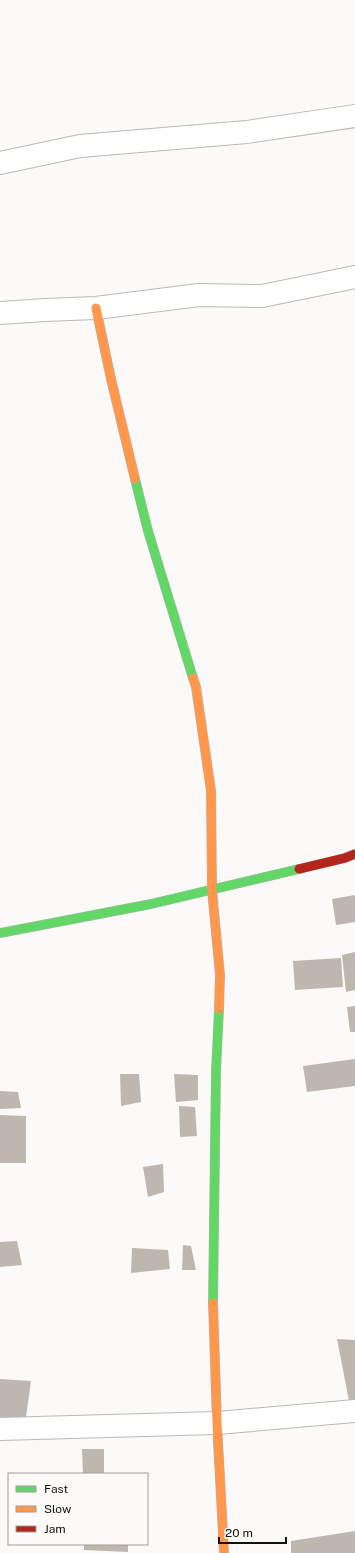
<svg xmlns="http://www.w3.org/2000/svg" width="355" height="1553" font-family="'Public Sans',sans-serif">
<rect width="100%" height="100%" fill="#fbfaf8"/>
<g fill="#bdb7af">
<path d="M355 895V922L336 925 332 899Z"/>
<path d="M355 952V990L346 992 342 955Z"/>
<path d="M341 958 343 987 295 990 293 961Z"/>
<path d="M355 1006V1032H350L347 1007Z"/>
<path d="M355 1059V1086L307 1092 303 1066Z"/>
<path d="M120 1074H139L141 1102 121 1106Z"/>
<path d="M174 1074 198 1075V1100L176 1102Z"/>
<path d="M0 1091 18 1092 21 1108 0 1109Z"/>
<path d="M179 1106 195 1107 197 1136 180 1137Z"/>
<path d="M0 1115 26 1116V1163H0Z"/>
<path d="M163 1164 164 1192 148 1197 143 1167Z"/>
<path d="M17 1241 22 1265 0 1267V1242Z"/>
<path d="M183 1245 191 1246 196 1270H182Z"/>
<path d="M132 1248 168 1250 170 1269 131 1273Z"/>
<path d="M337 1339 355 1340V1399L349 1401Z"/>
<path d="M0 1379 31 1381 26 1417 0 1418Z"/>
<path d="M82 1449H104V1474H83Z"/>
<path d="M355 1531V1553H291V1541Z"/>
<path d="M84 1544H128V1552L84 1550Z"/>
</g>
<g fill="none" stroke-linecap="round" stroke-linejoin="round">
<g stroke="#b9b9b7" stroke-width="24">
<g id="street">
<path d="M0 163 80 146 247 132 355 116"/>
<path d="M0 313 45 310 96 308 199 295 262 296 355 277"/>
<path d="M0 1429 217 1423 355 1411"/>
</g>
</g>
<g stroke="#b9b9b7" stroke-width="10">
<g id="fast">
<path d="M135 479 148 531 193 678"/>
<path d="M0 933 151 904 299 869"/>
<path d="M213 1303 216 1071 219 1009"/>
</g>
</g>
<g stroke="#b9b9b7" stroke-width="10">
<g id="slow">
<path d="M96 308 111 379 135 479"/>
<path d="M193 678 196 687 211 791 212 890 220 975 219 1009"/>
<path d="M213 1303 217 1423 224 1553"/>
</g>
</g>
<g stroke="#b9b9b7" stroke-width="10">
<path id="jam" d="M299 869 345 858 355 854"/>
</g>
<use href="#street" stroke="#fefefe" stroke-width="22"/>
<use href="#fast" stroke="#63d668" stroke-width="9"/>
<use href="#slow" stroke="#ff974d" stroke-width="9"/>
<use href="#jam" stroke="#b3261e" stroke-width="9"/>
</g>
<rect x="8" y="1473" width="140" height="72" fill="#fcfbf7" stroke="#9e9d9a"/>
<rect x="16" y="1486" width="20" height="6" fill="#63d668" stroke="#9e9d9a"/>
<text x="44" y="1493" font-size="12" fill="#10100f">Fast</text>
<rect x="16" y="1506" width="20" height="6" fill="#ff974d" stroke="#9e9d9a"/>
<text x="44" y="1513" font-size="12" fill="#10100f">Slow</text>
<rect x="16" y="1526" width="20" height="6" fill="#b3261e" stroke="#9e9d9a"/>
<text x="44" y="1533" font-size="12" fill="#10100f">Jam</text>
<path d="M219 1537v6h67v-6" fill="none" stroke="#10100f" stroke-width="2"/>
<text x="225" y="1537" font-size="12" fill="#10100f" stroke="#fcfbf7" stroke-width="3" paint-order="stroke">20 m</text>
</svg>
